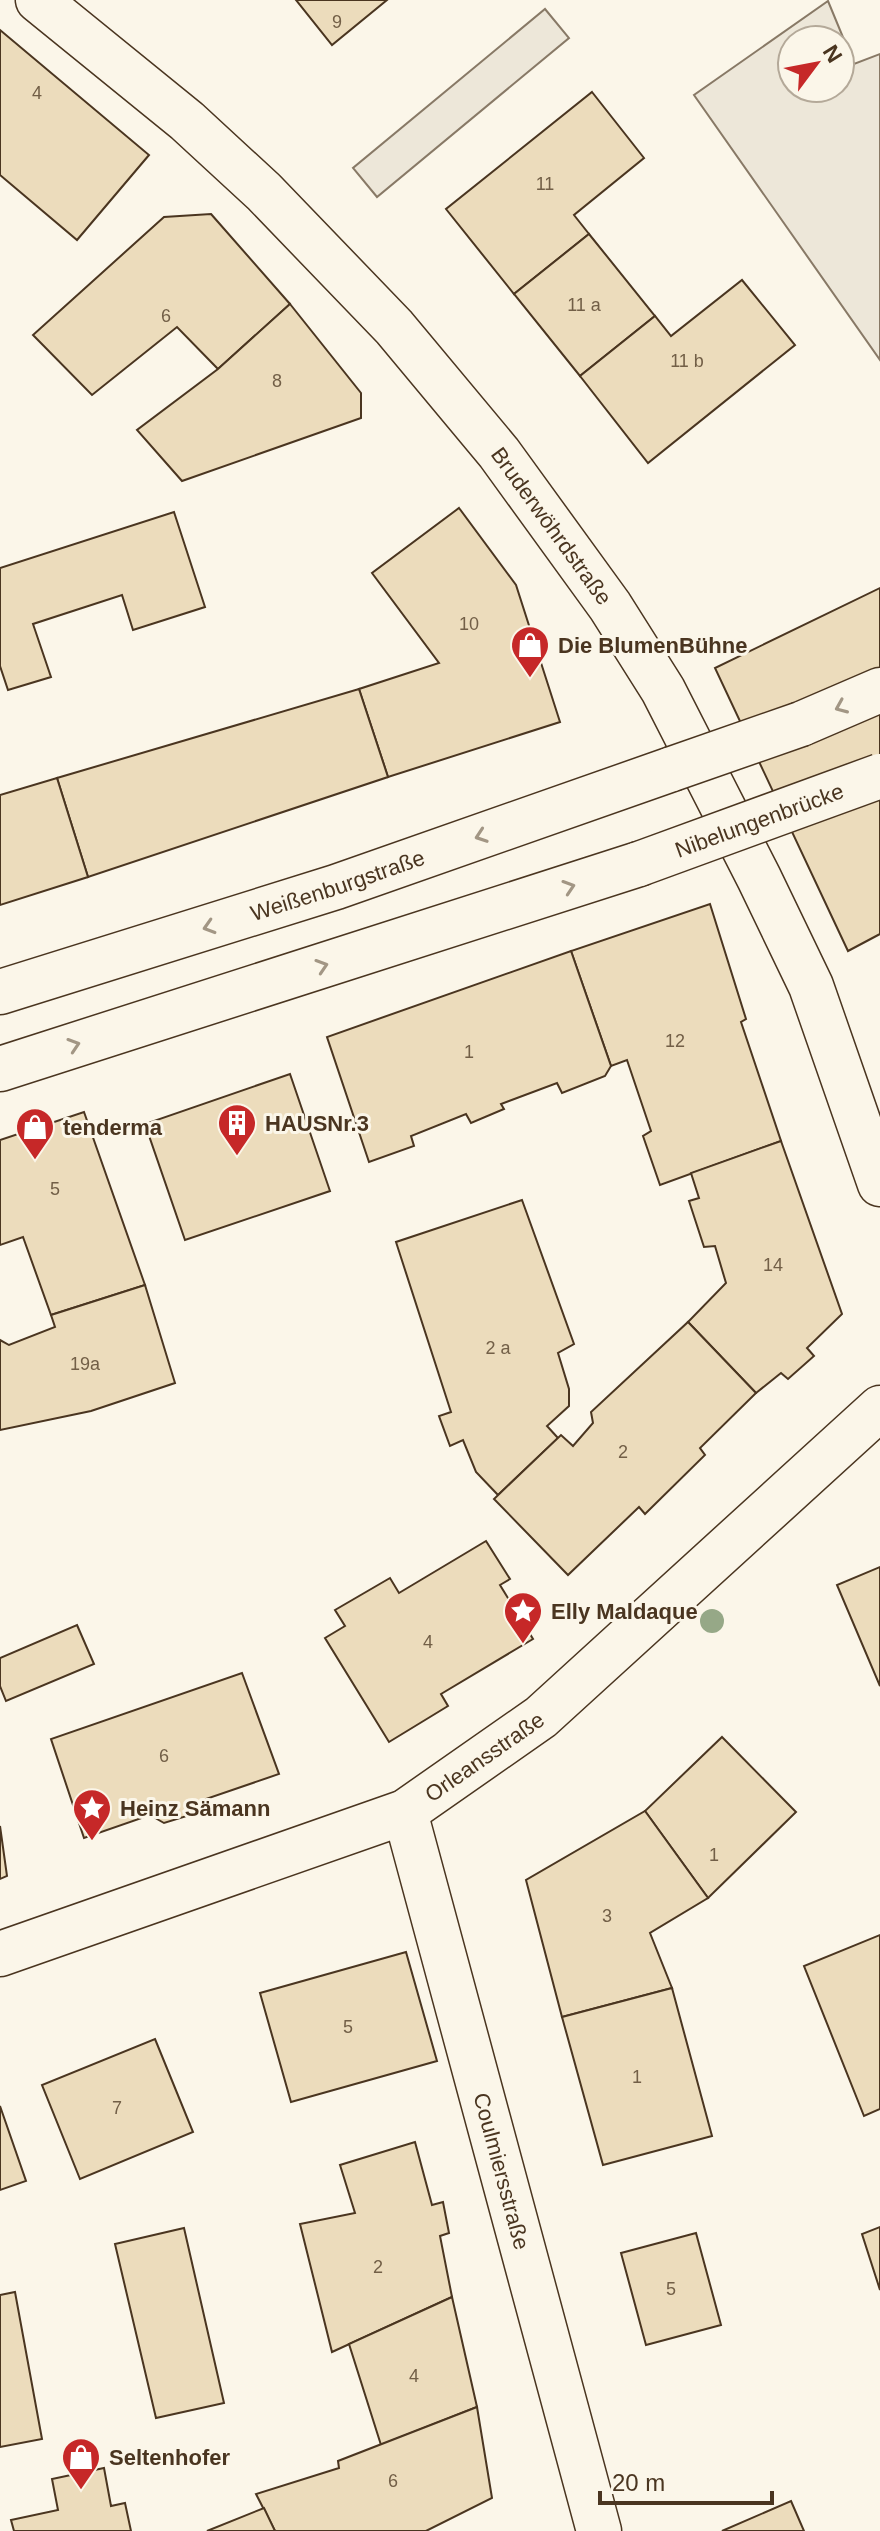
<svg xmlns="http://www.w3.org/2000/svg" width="880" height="2531" font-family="Helvetica,sans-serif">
<rect width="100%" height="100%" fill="#fbf6e9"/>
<g fill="#ede7d9" stroke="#887966" stroke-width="2" fill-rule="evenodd">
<path d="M828 1 854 64 880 54V360L694 95ZM840 40V88H792V40Z"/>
<path d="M545 9 569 38 377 197 353 168Z"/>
</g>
<g fill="#ecdcbc" stroke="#4a3520" stroke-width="2">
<path d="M296 0H387L332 45Z"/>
<path d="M0 30 149 155 77 240 0 175Z"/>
<path d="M592 92 644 158 574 215 589 234 514 294 446 209Z"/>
<path d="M211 214 290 304 218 369 177 327 92 395 33 335 164 217Z"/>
<path d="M589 234 655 316 580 376 514 294Z"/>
<path d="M742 280 795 345 648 463 580 376 655 316 671 336Z"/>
<path d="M290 304 361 393V418L182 481 137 430 218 369Z"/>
<path d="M459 508 516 585 560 722 388 777 359 689 439 663 372 573Z"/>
<path d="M174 512 205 607 133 630 122 595 33 624 51 677 8 690 0 666V568Z"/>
<path d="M880 588V934L848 951 715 668Z"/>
<path d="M359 689 388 777 88 877 57 778Z"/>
<path d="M57 778 88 877 0 905V795Z"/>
<path d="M710 904 746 1019 741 1022 781 1141 660 1185 643 1136 651 1131 627 1060 611 1066 571 951Z"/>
<path d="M571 951 611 1066 605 1076 562 1093 557 1083 501 1104 504 1109 471 1123 466 1114 411 1136 414 1146 369 1162 327 1037Z"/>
<path d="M290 1074 330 1191 185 1240 145 1124Z"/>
<path d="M84 1112 145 1285 51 1315 23 1237 0 1245V1140Z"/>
<path d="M781 1141 842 1314 807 1348 814 1356 788 1379 781 1373 756 1393 688 1322 726 1283 715 1246 704 1247 689 1201 699 1198 691 1173Z"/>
<path d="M522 1200 574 1344 558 1353 569 1389V1406L547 1426 558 1438 498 1495 476 1472 463 1440 450 1446 439 1416 451 1412 396 1242Z"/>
<path d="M145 1285 175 1383 91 1411 0 1430V1340L9 1345 55 1327 51 1315Z"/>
<path d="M688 1322 756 1393 700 1448 705 1455 645 1514 639 1507 568 1575 494 1499 561 1435 573 1446 593 1423 591 1412Z"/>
<path d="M486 1541 510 1579 500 1585 533 1639 441 1694 448 1706 389 1742 325 1638 345 1626 335 1610 390 1578 399 1593Z"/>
<path d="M880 1567V1686L837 1585Z"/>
<path d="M77 1625 94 1664 6 1701 0 1686V1658Z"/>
<path d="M242 1673 279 1774 197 1802 187 1816 164 1823 150 1815 84 1838 51 1739Z"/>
<path d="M722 1737 796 1812 708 1898 645 1811Z"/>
<path d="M645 1811 708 1898 650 1933 672 1988 562 2017 526 1880Z"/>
<path d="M0 1826 7 1876 0 1879Z"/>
<path d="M880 1935V2109L864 2116 804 1966Z"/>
<path d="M406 1952 437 2061 291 2102 260 1993Z"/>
<path d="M672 1988 712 2136 603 2165 562 2017Z"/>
<path d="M155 2039 193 2132 80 2179 42 2085Z"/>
<path d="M0 2106 26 2181 0 2190Z"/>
<path d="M415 2142 432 2205 443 2202 449 2233 440 2236 452 2297 332 2352 300 2224 355 2213 340 2165Z"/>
<path d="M880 2227V2290L862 2234Z"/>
<path d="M184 2228 224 2403 156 2418 115 2244Z"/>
<path d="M696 2233 721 2325 646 2345 621 2253Z"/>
<path d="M15 2292 42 2439 0 2447V2295Z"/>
<path d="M452 2297 477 2407 381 2445 349 2344Z"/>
<path d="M477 2407 492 2498 426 2531H275L256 2494 339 2468 338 2461Z"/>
<path d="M104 2468 111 2506 125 2503 131 2531H14L11 2520 58 2510 52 2479Z"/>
<path d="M791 2501 804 2531H722Z"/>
<path d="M264 2508 275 2531H207Z"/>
</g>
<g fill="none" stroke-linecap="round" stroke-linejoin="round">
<g stroke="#4a3520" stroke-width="47">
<g id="minor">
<path id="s1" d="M38 0 187 121 264 192 394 327 499 453 610 606 663 690 759 878 811 986 880 1184"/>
<path id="s2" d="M405 1812 599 2531"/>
<path id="s3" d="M0 1954 405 1812 541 1717 880 1408"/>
</g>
</g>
<g stroke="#4a3520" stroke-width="47">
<g id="major">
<path d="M801 724 880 690"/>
<path id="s4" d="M0 992 336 887 672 769"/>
<path d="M0 1069 639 864"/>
</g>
</g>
<use href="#minor" stroke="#fbf6e9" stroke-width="44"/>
<use href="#major" stroke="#fbf6e9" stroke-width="44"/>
<g stroke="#4a3520" stroke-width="47" stroke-linecap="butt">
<g id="major-bridge">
<path d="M672 769 801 724"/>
<path id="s5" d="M639 864 880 776"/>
</g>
</g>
<use href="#major-bridge" stroke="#fbf6e9" stroke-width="44"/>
</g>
<circle fill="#96a887" cx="712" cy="1621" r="12"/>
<defs><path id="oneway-chevron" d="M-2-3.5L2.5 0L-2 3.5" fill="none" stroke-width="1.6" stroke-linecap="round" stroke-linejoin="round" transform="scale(2)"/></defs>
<g stroke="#a29684">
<use href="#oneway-chevron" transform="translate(841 707) rotate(157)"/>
<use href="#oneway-chevron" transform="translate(481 836) rotate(161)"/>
<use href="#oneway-chevron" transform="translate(569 887) rotate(-18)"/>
<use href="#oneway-chevron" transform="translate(209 927) rotate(163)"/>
<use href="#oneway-chevron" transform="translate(322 966) rotate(-18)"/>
<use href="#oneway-chevron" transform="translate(74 1045) rotate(-18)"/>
</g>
<defs>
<g id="shop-pin" transform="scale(2)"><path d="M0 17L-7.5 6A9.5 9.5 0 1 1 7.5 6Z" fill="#c62828" stroke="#fbf6e9"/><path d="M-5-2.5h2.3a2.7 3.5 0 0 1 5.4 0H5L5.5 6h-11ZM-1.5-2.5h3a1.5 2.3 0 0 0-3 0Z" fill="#fff"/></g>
<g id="building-pin" transform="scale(2)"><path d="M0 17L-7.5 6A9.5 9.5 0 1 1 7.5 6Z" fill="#c62828" stroke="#fbf6e9"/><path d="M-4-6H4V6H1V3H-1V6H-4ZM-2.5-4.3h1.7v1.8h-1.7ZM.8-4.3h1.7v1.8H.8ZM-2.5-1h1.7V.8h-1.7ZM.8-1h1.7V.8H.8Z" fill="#fff"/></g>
<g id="sight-pin" transform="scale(2)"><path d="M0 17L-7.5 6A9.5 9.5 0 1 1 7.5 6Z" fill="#c62828" stroke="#fbf6e9"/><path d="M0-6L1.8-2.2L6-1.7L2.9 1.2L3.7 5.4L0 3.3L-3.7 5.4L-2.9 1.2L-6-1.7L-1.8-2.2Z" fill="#fff"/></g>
</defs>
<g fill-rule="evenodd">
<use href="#shop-pin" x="530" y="645"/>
<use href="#building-pin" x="237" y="1123"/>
<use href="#shop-pin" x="35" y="1127"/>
<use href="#sight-pin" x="523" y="1611"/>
<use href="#sight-pin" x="92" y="1808"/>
<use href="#shop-pin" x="81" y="2457"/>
</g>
<g text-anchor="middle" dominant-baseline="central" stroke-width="6" stroke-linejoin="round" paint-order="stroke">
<g font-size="18" fill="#725f47">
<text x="337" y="22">9</text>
<text x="37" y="93">4</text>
<text x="545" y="184">11</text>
<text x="584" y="305">11 a</text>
<text x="166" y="316">6</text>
<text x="687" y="361">11 b</text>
<text x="277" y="381">8</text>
<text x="469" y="624">10</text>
<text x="675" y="1041">12</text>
<text x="469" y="1052">1</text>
<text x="55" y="1189">5</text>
<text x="773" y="1265">14</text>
<text x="498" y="1348">2 a</text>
<text x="85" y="1364">19a</text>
<text x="623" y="1452">2</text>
<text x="428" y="1642">4</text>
<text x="164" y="1756">6</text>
<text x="714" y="1855">1</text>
<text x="607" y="1916">3</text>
<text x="348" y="2027">5</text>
<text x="637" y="2077">1</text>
<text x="117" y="2108">7</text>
<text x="378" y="2267">2</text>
<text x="671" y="2289">5</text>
<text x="414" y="2376">4</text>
<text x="393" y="2481">6</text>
</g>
<g font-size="22" fill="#4a3520" stroke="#fbf6e9">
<text stroke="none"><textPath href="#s1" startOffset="738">Bruderwöhrdstraße</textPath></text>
<text stroke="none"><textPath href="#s5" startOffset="128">Nibelungenbrücke</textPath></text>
<text stroke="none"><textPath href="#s4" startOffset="354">Weißenburgstraße</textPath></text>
<text stroke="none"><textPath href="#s3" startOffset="526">Orleansstraße</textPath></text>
<text stroke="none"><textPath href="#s2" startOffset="372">Coulmiersstraße</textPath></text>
</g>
<g font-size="22" font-weight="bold" fill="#4a3520" stroke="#fbf6e9" text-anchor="start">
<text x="558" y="645">Die BlumenBühne</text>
<text x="265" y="1123">HAUSNr.3</text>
<text x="63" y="1127">tenderma</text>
<text x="551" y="1611">Elly Maldaque</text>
<text x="120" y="1808">Heinz Sämann</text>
<text x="109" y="2457">Seltenhofer</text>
</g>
</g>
<g transform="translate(816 64) rotate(58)"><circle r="38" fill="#fbf6e9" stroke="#b4a999" stroke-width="2"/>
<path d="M0-6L14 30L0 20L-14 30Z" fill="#c62828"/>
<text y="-12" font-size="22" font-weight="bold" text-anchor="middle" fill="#4a3520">N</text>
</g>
<path d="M600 2491v12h172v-12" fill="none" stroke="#4a3520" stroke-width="4"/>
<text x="612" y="2491" font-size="24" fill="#4a3520" stroke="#fbf6e9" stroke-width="6" paint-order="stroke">20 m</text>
</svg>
